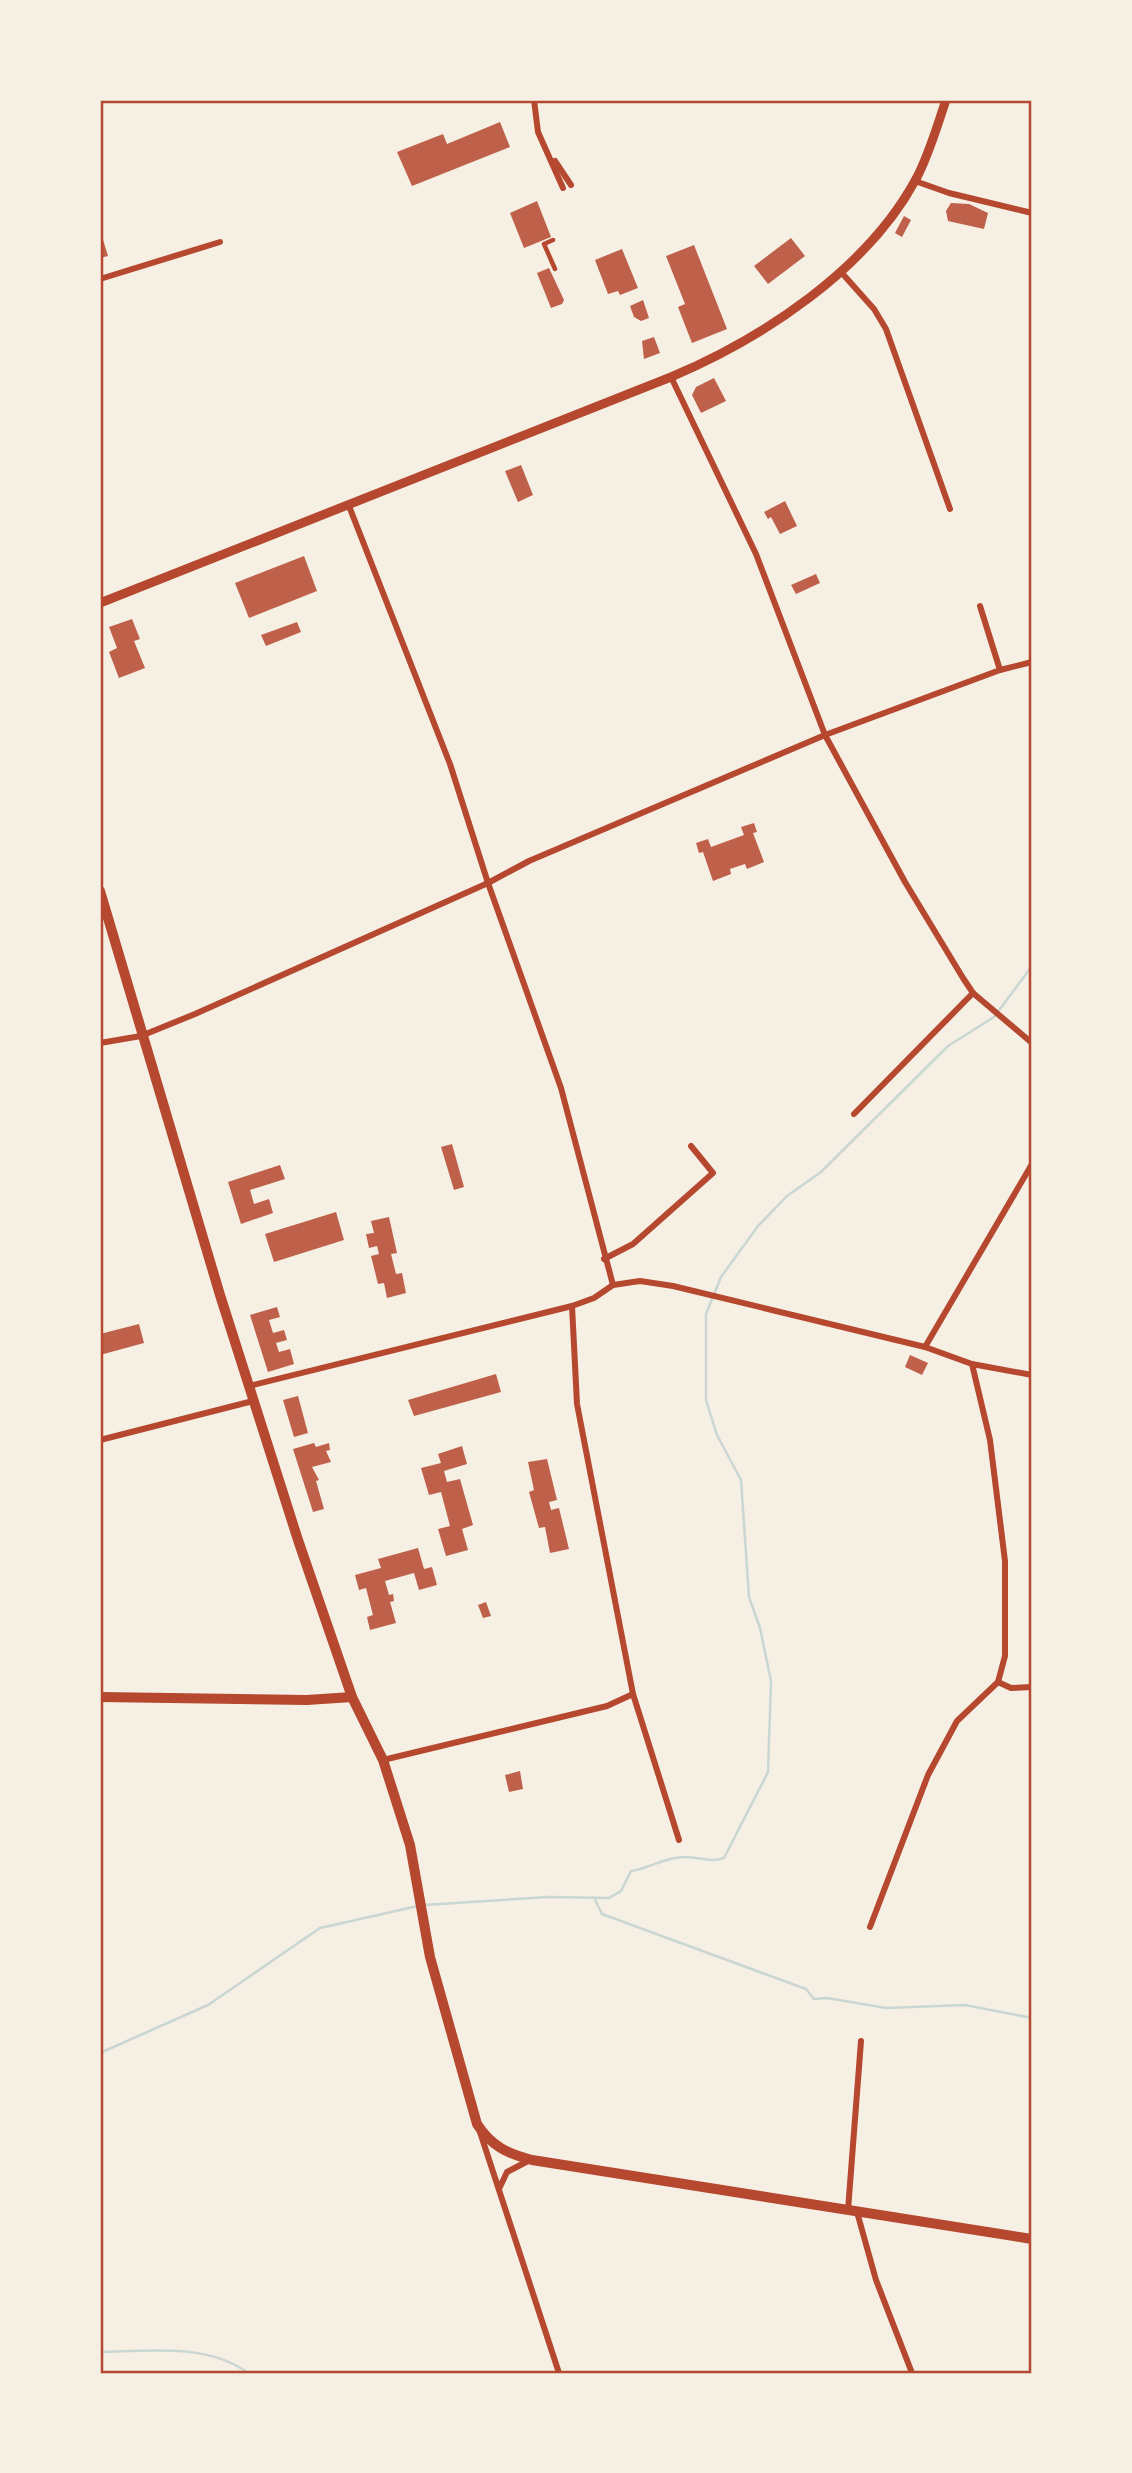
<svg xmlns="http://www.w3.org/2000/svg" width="1132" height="2473" font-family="'Libre Baskerville',serif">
<rect width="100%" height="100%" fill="#f6efe4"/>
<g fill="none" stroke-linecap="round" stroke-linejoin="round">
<g stroke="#c9d6d2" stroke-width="2.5">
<path d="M595 1900 602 1914 806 1989 814 1999 827 1998 886 2008 965 2005 1032 2018"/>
<path d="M425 1905 548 1897 609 1898 621 1891 631 1871C650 1868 665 1857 685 1857 700 1857 710 1863 724 1858L768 1772 771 1681 760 1628 749 1597 741 1480 717 1435 706 1400V1314L721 1277 758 1226 787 1196 821 1172 948 1046 994 1017 1032 966"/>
<path d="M100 2053 208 2005 320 1928 418 1906"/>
<path d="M100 2352C148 2351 208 2343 248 2373"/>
</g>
</g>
<g fill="#bf614a">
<path d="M500 122 510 147 412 186 397 152 443 134 447 144Z"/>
<path d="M537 201 551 237 524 248 510 213Z"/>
<path d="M951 203 969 204 988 213 984 229 948 221 946 211Z"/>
<path d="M904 216 911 220 902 237 895 233Z"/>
<path d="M100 230 108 256 100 258Z"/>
<path d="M791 238 805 256 768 284 754 266Z"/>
<path d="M694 245 727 329 692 343 678 307 685 304 666 256Z"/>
<path d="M622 249 638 288 620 295 618 291 608 294 595 260Z"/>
<path d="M549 268 564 300 562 304 551 308 537 273Z"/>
<path d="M643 300 649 318 641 321 634 317 630 306Z"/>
<path d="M654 337 660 353 644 359 642 341Z"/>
<path d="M714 378 726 401 701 413 692 395 696 387Z"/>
<path d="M521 465 533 495 518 502 505 471Z"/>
<path d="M785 501 797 526 780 534 771 517 768 519 764 512Z"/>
<path d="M304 556 317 591 249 618 235 583Z"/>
<path d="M816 574 820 583 796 594 791 585Z"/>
<path d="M132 619 140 639 134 641 145 668 119 678 109 652 117 648 109 627Z"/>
<path d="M297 622 301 632 266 646 261 635Z"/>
<path d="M754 823 757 832 753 833 764 862 747 869 745 864 730 869 731 874 713 881 703 852 699 853 696 843 708 839 711 847 744 835 741 827Z"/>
<path d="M452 1144 464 1187 454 1190 441 1147Z"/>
<path d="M280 1165 285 1179 250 1190 254 1204 269 1199 273 1213 241 1224 228 1182Z"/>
<path d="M336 1212 344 1240 274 1262 265 1234Z"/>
<path d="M389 1217 397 1253 391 1254 396 1274 402 1273 406 1293 387 1298 384 1283 378 1284 371 1256 379 1254 377 1246 369 1248 366 1234 374 1233 371 1221Z"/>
<path d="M277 1307 280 1317 269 1320 273 1333 284 1330 287 1340 276 1343 279 1352 290 1349 294 1364 268 1372 250 1315Z"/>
<path d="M139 1324 144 1343 100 1355V1334Z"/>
<path d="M910 1355 928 1363 922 1375 905 1367Z"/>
<path d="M496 1374 501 1392 414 1416 408 1400Z"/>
<path d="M298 1396 308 1433 294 1437 283 1400Z"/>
<path d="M314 1443 316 1447 329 1443 330 1450 326 1451 331 1462 312 1467 319 1480 316 1481 324 1509 313 1512 293 1449Z"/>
<path d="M462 1446 467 1464 444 1471 447 1482 460 1479 473 1525 462 1529 468 1550 446 1556 438 1529 450 1526 441 1492 429 1495 421 1468 441 1463 438 1454Z"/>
<path d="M547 1459 557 1500 549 1502 551 1510 559 1508 569 1549 550 1553 545 1527 539 1528 529 1492 534 1490 528 1462Z"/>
<path d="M418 1548 424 1569 432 1567 437 1585 419 1590 414 1573 385 1581 389 1595 393 1594 394 1601 390 1602 396 1623 370 1630 367 1617 373 1615 366 1588 359 1590 355 1575 381 1568 378 1559Z"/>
<path d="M486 1602 491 1616 483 1618 478 1605Z"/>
<path d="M520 1771 523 1789 509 1792 505 1775Z"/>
</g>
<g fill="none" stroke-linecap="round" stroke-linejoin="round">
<path stroke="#b5482f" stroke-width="4.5" d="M553 240 544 244 555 269"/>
<g stroke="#b5482f" stroke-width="6">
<path d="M534 100 538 132 563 188"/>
<path d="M555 161 571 185"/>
<path d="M915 181 949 193 1032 213"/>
<path d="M841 272 874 309 886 329 950 509"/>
<path d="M100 279 220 242"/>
<path d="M671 377 756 554 825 735 905 882 963 978 973 993 1032 1043"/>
<path d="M349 506 450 764 488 883 561 1088 613 1285"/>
<path d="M980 606 1000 670"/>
<path d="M100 1043 141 1036 195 1014 488 883 529 861 825 735 1000 670 1032 662"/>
<path d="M854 1114 973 993"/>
<path d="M604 1259 633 1244 713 1173 691 1146"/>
<path d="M572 1306 577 1404 633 1694 679 1840"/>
<path d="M925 1347 1032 1164"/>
<path d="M249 1386 572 1306 594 1298 613 1285 640 1281 673 1286 925 1347 972 1364 1032 1375"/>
<path d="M100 1440 253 1401"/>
<path d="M998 1682 1011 1688 1032 1687"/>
<path d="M383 1760 607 1706 633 1694"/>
<path d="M870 1927 928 1775 957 1721 998 1682 1005 1656V1561L990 1440 972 1364"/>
<path d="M480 2132 559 2373"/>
<path d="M499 2189 507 2172 530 2160"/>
<path d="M848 2210 861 2041"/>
<path d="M857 2212 876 2280 912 2373"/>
</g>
<path stroke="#b5482f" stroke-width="9" d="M100 603 671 377C763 338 867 270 916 179 929 155 937 126 946 100"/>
<g stroke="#b5482f" stroke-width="10">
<path d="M100 891 220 1295 298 1540 352 1697 383 1760 410 1845 430 1957 477 2124C491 2146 508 2154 532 2160L1032 2239"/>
<path d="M100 1697 307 1700 352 1697"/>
</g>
</g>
<rect width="1132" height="2473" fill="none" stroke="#f6efe4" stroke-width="203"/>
<rect x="102" y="102" width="928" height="2270" fill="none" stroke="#b5482f" stroke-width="2.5"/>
</svg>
